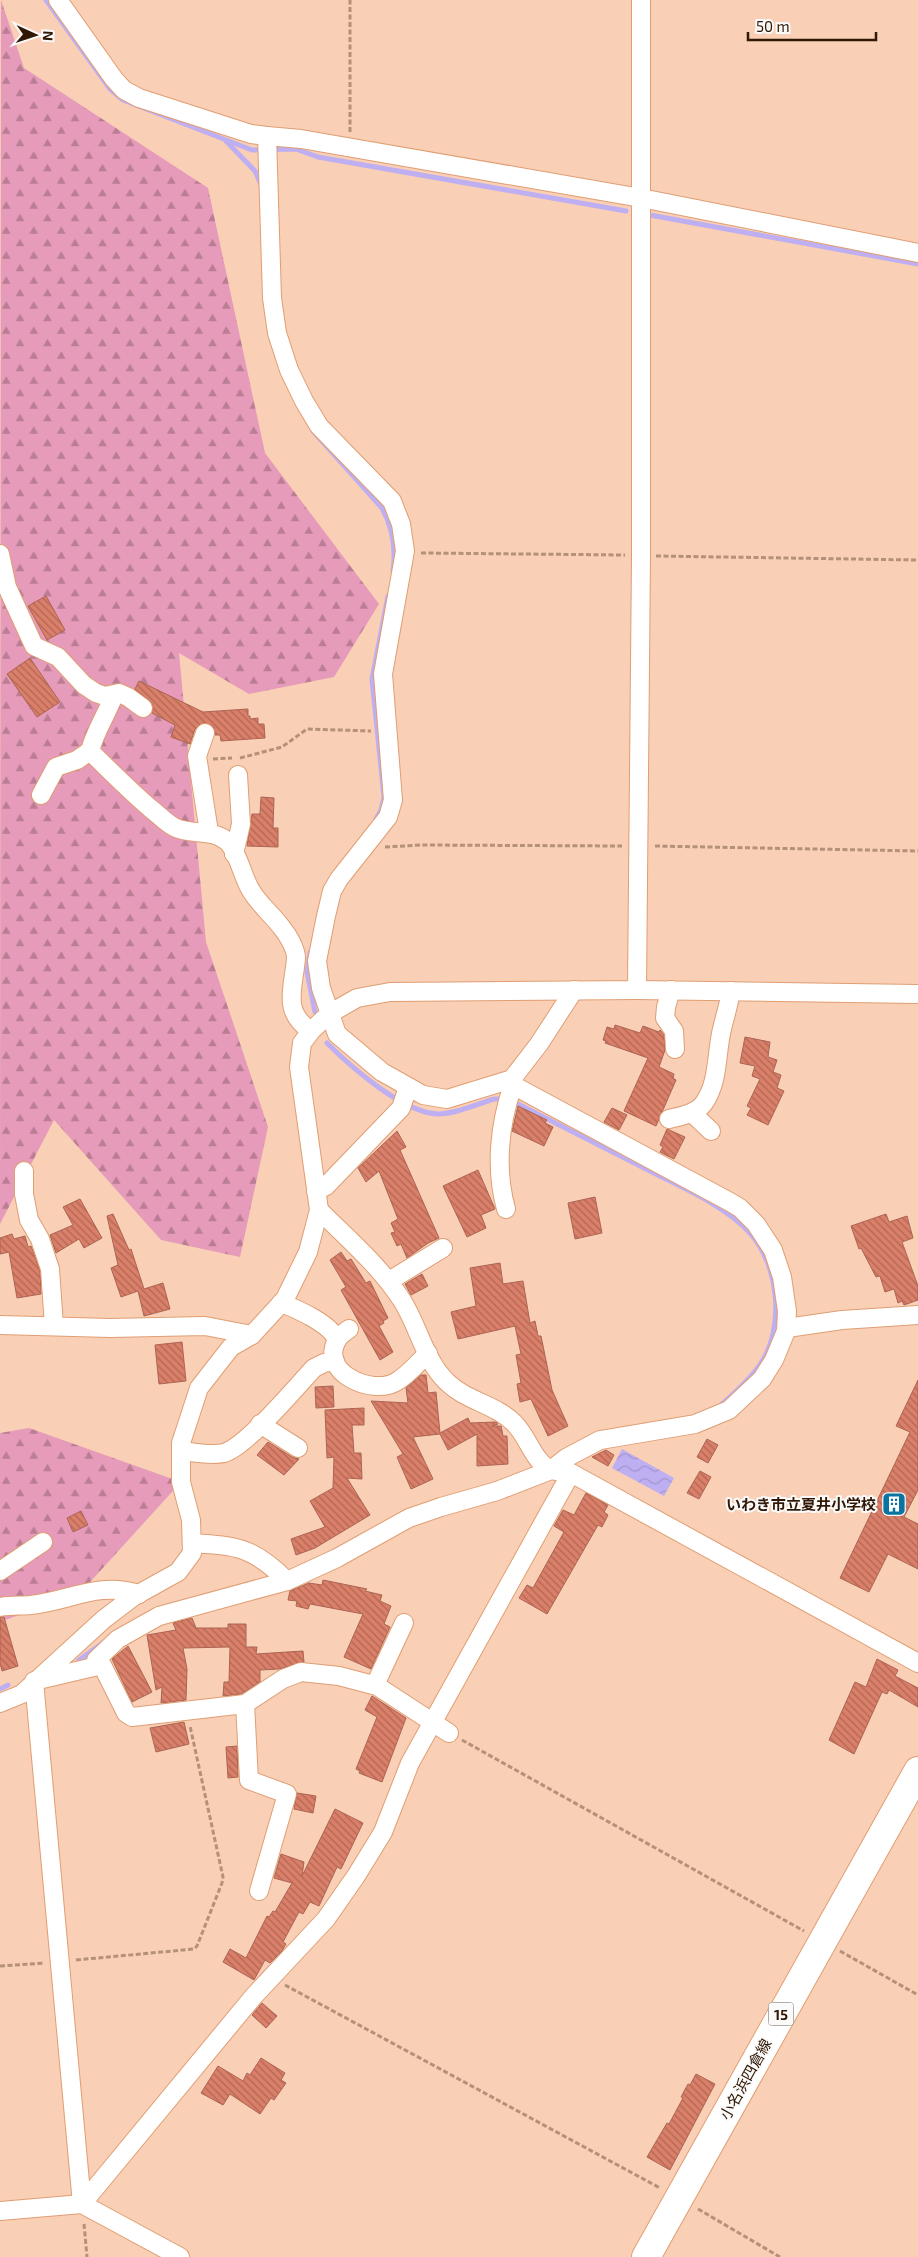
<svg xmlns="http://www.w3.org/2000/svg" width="918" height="2257" font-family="'Exo 2','Noto Sans JP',sans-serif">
<defs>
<pattern id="forest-firs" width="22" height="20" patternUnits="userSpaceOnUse" patternTransform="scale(1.25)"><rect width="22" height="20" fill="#e59bb9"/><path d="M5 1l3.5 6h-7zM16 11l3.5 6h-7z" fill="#ba7d94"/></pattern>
<pattern id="water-waves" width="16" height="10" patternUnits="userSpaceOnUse" patternTransform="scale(1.25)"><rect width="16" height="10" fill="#beaff2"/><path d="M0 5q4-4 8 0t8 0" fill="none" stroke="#a496ce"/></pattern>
<pattern id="building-back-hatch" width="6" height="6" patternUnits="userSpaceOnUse" patternTransform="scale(1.25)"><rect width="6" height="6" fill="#da7f69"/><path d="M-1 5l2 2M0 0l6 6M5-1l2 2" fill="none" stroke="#b16754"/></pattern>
</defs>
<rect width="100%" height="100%" fill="#f9cfb5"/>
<g fill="url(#forest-firs)">
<path d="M1 0 24 68 208 188 265 453 379 604 334 677 249 694 179 653 206 942 268 1127 240 1257 161 1240 54 1120 0 1224Z"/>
<path d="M29 1428 181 1482 81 1592 0 1622V1433Z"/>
</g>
<path fill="url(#water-waves)" d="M622 1449 674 1478 664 1496 612 1468Z"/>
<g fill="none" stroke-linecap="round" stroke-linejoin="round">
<g stroke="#beaff2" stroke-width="5">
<path d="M46 0 110 89 123 100 252 150 296 149 318 157 626 211"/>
<path d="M226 141 255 171 262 187"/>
<path d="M650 215 918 264"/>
<path d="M313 431 382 508C393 528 396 549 393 571"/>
<path d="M376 819 381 810 384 797 372 679 388 596"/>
<path d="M310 952 307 972 315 1012"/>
<path d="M327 1043C351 1067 403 1113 438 1114 456 1114 477 1104 494 1099H503L514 1102C560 1125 606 1149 652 1172 683 1188 725 1206 749 1232 779 1264 785 1327 761 1363 751 1379 733 1394 719 1407"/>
<path d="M79 1660 104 1642"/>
<path d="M0 1689 8 1685"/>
</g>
</g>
<g fill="url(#building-back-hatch)" stroke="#ac6453">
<path d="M46 596 65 630 47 640 28 606Z"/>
<path d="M30 658 60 702 37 717 7 674Z"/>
<path d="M139 681 203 712 248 709V716H250V719L258 718V724H264L265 738 221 741 220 735H215L213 726 204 723 195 729 190 744 171 737 175 725 152 713V703L135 689Z"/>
<path d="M261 797 274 798 273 828H278V847L247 846 252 814H260Z"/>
<path d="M615 1025 640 1033 643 1026 659 1032 660 1030 664 1035 665 1050 659 1067 674 1074 673 1078 676 1080 656 1126 624 1111 648 1058 605 1043 606 1041 603 1040 607 1027 614 1029Z"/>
<path d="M745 1037 770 1042 768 1057 777 1060 773 1072 781 1075 777 1088 784 1091 768 1125 747 1115 751 1108 747 1106 760 1079 752 1076 755 1066 740 1063Z"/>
<path d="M518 1106 547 1120 545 1123 553 1127 544 1146 512 1131Z"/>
<path d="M612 1108 627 1115 619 1130 604 1122Z"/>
<path d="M667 1129 685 1137 674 1159 660 1152 663 1147 660 1145Z"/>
<path d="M397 1131 406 1147 400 1150 439 1238 428 1243 407 1258 401 1244 397 1246 391 1233 395 1232 391 1223 398 1219 379 1171 366 1182 358 1168Z"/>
<path d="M478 1170 495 1209 481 1215 486 1228 467 1237 443 1186Z"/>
<path d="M595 1197 602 1233 575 1239 568 1203Z"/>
<path d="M80 1199 102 1238 84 1248 79 1239 56 1253 50 1235 73 1225 63 1207Z"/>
<path d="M113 1214 129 1250 131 1249 144 1289 163 1283 170 1309 144 1316 138 1291 121 1297 111 1268 118 1265 107 1216Z"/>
<path d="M886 1214 889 1222 907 1216 913 1238 902 1242 918 1286V1300L904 1305 902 1301 898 1303 894 1289 885 1292 880 1276 876 1277 861 1248 859 1249 851 1226Z"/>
<path d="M12 1234 14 1239 25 1236 28 1247 31 1246 40 1271 41 1294 17 1298 9 1252 0 1254V1238Z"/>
<path d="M341 1252 347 1261 351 1259 366 1283 370 1281 388 1318 383 1321 384 1323 379 1326 393 1352 380 1360 341 1290 346 1287 330 1260Z"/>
<path d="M500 1263 503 1284 523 1281 530 1323 535 1321 538 1336H541L552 1390 568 1426 548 1436 531 1399 520 1402 517 1384 521 1383 516 1355 521 1354 515 1326 458 1339 451 1312 476 1306 470 1268Z"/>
<path d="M422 1274 428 1286 411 1295 405 1284Z"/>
<path d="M182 1342 186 1381 159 1384 155 1345Z"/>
<path d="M421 1375H426L428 1393 436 1392 440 1433 468 1418 470 1423 496 1422 498 1424 492 1426H501L503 1436H507L508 1464 477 1466V1434L448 1450 440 1434 413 1437 433 1479 411 1489 397 1457 403 1454 371 1401 408 1403 406 1388Z"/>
<path d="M918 1380V1490L904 1517 918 1524V1569L888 1554 869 1592 840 1578 910 1432 896 1426Z"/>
<path d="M333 1386 334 1407 316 1408 315 1387Z"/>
<path d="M364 1408V1425H352L354 1453H361L362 1479 347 1478 370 1515 315 1548 296 1555 291 1539 325 1527 310 1501 333 1488 334 1457 327 1458 325 1410Z"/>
<path d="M707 1439 718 1445 708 1463 697 1457Z"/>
<path d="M268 1442 292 1457 299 1459 284 1475 257 1455Z"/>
<path d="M606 1450 614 1455 608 1466 592 1457Z"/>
<path d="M700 1471 711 1477 699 1499 687 1493Z"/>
<path d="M586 1493 608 1505 604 1512 608 1515 602 1527 598 1525 547 1614 519 1598 527 1585 533 1588 564 1532 554 1526 563 1510 574 1515Z"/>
<path d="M81 1511 88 1525 73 1532 67 1518Z"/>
<path d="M323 1580 367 1589 365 1591 382 1595 380 1601 391 1606 384 1624 390 1627 371 1669 344 1657 363 1614 310 1604 308 1609 296 1606 297 1601 288 1600 290 1591 309 1583 322 1585Z"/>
<path d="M0 1617H4L18 1666 2 1671 0 1663Z"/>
<path d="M192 1618 196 1628H228V1624H246V1647H257L256 1654 303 1651 304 1662 279 1669 260 1670V1682L241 1694 223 1696 224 1682H229L230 1647 183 1648 187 1669 186 1700 161 1703 162 1687 156 1690 147 1635 176 1630 173 1623Z"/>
<path d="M128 1646 152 1692 132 1702 112 1659Z"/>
<path d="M877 1659 898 1670 895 1676 918 1688V1707L889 1690 887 1694 882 1692 854 1754 829 1740 855 1682 866 1687Z"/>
<path d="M372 1696 406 1718 382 1782 359 1773 360 1771 356 1769 377 1717 365 1710Z"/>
<path d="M184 1722 189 1744 156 1752 150 1728Z"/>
<path d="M237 1746 238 1777 228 1778 226 1747Z"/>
<path d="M297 1793 316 1796 313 1813 294 1809Z"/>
<path d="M335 1809 363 1823 341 1869 337 1867 319 1906 310 1902 303 1914 299 1912 283 1942 286 1944 282 1951 270 1963 265 1960 254 1980 223 1962 230 1949 246 1958 267 1916 269 1917 273 1911 275 1912 292 1883 274 1878 281 1854 304 1862 302 1876Z"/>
<path d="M262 2003 277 2016 266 2028 252 2015Z"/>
<path d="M261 2058 285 2073 281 2080 286 2083 274 2100 271 2098 260 2114 230 2094 223 2105 201 2093 218 2066 243 2081 247 2073 250 2075Z"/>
<path d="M696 2074 715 2084 670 2170 647 2157 667 2123 669 2124 683 2098 681 2097 688 2084 690 2085Z"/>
</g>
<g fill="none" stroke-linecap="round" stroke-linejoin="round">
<g stroke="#e09e73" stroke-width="20">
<g id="minor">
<path d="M58 0 114 79 124 90 139 98 251 134 267 136 272 298 277 333 289 370 304 401 319 426 392 501 401 524 405 551 383 674 393 800 388 817 339 879 332 891 326 916 317 961 321 988 337 1034 382 1072 423 1095 447 1099 512 1079 539 1044 574 990"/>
<path d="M267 136 301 139 641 198 918 253"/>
<path d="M0 554 7 587 34 646 58 657 84 685 96 693 105 696 119 693 128 697 143 708"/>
<path d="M114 695C107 714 95 731 90 751 110 771 129 790 150 808 158 814 166 823 174 827 191 836 213 828 228 842 238 853 242 874 249 887 257 903 271 913 282 928 288 935 296 949 296 958 294 987 281 1011 311 1031"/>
<path d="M205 733 197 756 209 832"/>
<path d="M41 795 56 767 77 760 90 751"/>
<path d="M234 854 241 824 238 775"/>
<path d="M637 990 918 994"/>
<path d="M671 990 666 1007 665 1018 674 1031 675 1049"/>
<path d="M692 1113 711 1131"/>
<path d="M669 1119C681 1116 696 1114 704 1103 719 1082 716 1053 722 1029 725 1016 729 1004 731 991"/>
<path d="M24 1171V1194L29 1220 40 1239 50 1269 54 1326"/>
<path d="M316 1191 326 1186 401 1108 408 1087"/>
<path d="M506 1209C495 1169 499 1125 513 1085"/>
<path d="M319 1210C348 1239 381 1267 403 1302 419 1328 425 1361 447 1382 466 1401 495 1404 514 1423 528 1436 534 1464 552 1470 558 1472 565 1472 571 1473L918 1663"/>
<path d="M389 1281 443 1248"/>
<path d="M281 1303C297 1309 331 1324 337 1340"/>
<path d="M0 1325 110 1328 205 1326 252 1335"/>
<path d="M787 1328 842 1320 918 1315"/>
<path d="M349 1329C345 1332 339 1336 337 1340 319 1372 371 1396 396 1382 408 1375 418 1363 428 1353"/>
<path d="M260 1424 298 1448"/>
<path d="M181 1451C194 1452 211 1456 224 1453 246 1447 296 1387 314 1368L324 1363 335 1361"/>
<path d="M192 1543C238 1546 253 1547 287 1581"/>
<path d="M0 1571 43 1542"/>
<path d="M0 1607C11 1605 21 1606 31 1605 70 1601 98 1581 139 1594"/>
<path d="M96 1660 118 1639 159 1616 287 1581 337 1558 409 1518 441 1507 497 1491 551 1470 566 1458 600 1440 695 1424 729 1410 762 1379 774 1360 786 1331 787 1311 782 1277 773 1250 756 1224 740 1208 730 1202 507 1082"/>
<path d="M375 1685 404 1623"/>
<path d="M0 1703 22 1694 104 1619 133 1597 178 1572 192 1553 191 1520 181 1482V1443L199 1388 231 1347 252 1335 285 1299 308 1252 319 1210 299 1067 302 1043 311 1031 329 1014 357 998 390 992 637 990 641 556V0"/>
<path d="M245 1704 249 1780 287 1794 259 1891"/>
<path d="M82 2204 34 1681 102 1665 126 1713 132 1717 245 1704 283 1679 301 1672 339 1676 377 1686 449 1733"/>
<path d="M82 2204 253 1997 326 1919 356 1876 383 1832 410 1763 571 1473"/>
<path d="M0 2211 82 2204 180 2257"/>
</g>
</g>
<g stroke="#e09e73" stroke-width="30">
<path id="primary" d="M646 2257 918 1771"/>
</g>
<g stroke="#b59179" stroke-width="3" stroke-dasharray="5 2.5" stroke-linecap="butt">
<path d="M350 132V0"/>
<path d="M421 553 625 555"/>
<path d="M656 556 918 560"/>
<path d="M240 758 282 747 307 729 371 731"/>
<path d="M213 759 232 758"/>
<path d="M655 846 918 851"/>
<path d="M385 847 421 845 622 846"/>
<path d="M462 1740 804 1931"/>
<path d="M840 1951 918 1995"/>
<path d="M76 1960 194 1949 197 1946 222 1883 223 1877 190 1726"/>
<path d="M0 1966 45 1963"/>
<path d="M285 1985 660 2188"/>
<path d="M698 2209 780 2257"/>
<path d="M84 2224 87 2257"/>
</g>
<use href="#minor" stroke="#fff" stroke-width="18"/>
<use href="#primary" stroke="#fff" stroke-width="28"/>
</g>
<defs>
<g id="building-square" transform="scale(1.25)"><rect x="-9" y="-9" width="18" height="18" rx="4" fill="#0a74a0" stroke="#fafafa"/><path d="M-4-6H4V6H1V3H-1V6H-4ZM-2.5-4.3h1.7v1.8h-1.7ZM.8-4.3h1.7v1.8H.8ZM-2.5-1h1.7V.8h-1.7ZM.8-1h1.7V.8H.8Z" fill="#fff"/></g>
</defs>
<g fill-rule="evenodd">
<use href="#building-square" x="894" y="1504"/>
</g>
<g text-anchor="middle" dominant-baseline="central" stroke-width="4" stroke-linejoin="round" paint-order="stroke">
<rect fill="#fafafa" stroke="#6d5c4f" stroke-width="1" x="768.5" y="2002.5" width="25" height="23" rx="4"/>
<g font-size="14" font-weight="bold" fill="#311806">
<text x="781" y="2014">15</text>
</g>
<g font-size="15" font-weight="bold" fill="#311806" stroke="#fafafa" text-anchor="end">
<text x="876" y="1504">いわき市立夏井小学校</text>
</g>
<g font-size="15" fill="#311806" stroke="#fafafa">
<text transform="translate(745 2079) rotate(-61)">小名浜四倉線</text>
</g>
</g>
<g transform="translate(35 35) rotate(93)" stroke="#fafafa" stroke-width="4" paint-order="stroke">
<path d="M0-4L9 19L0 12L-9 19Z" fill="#311806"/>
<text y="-8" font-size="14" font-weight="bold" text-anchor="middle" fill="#311806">N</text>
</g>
<path d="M748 32v8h128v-8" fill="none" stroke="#311806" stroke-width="2.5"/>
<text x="756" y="32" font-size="15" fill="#311806" stroke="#fafafa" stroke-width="4" paint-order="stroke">50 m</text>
</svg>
